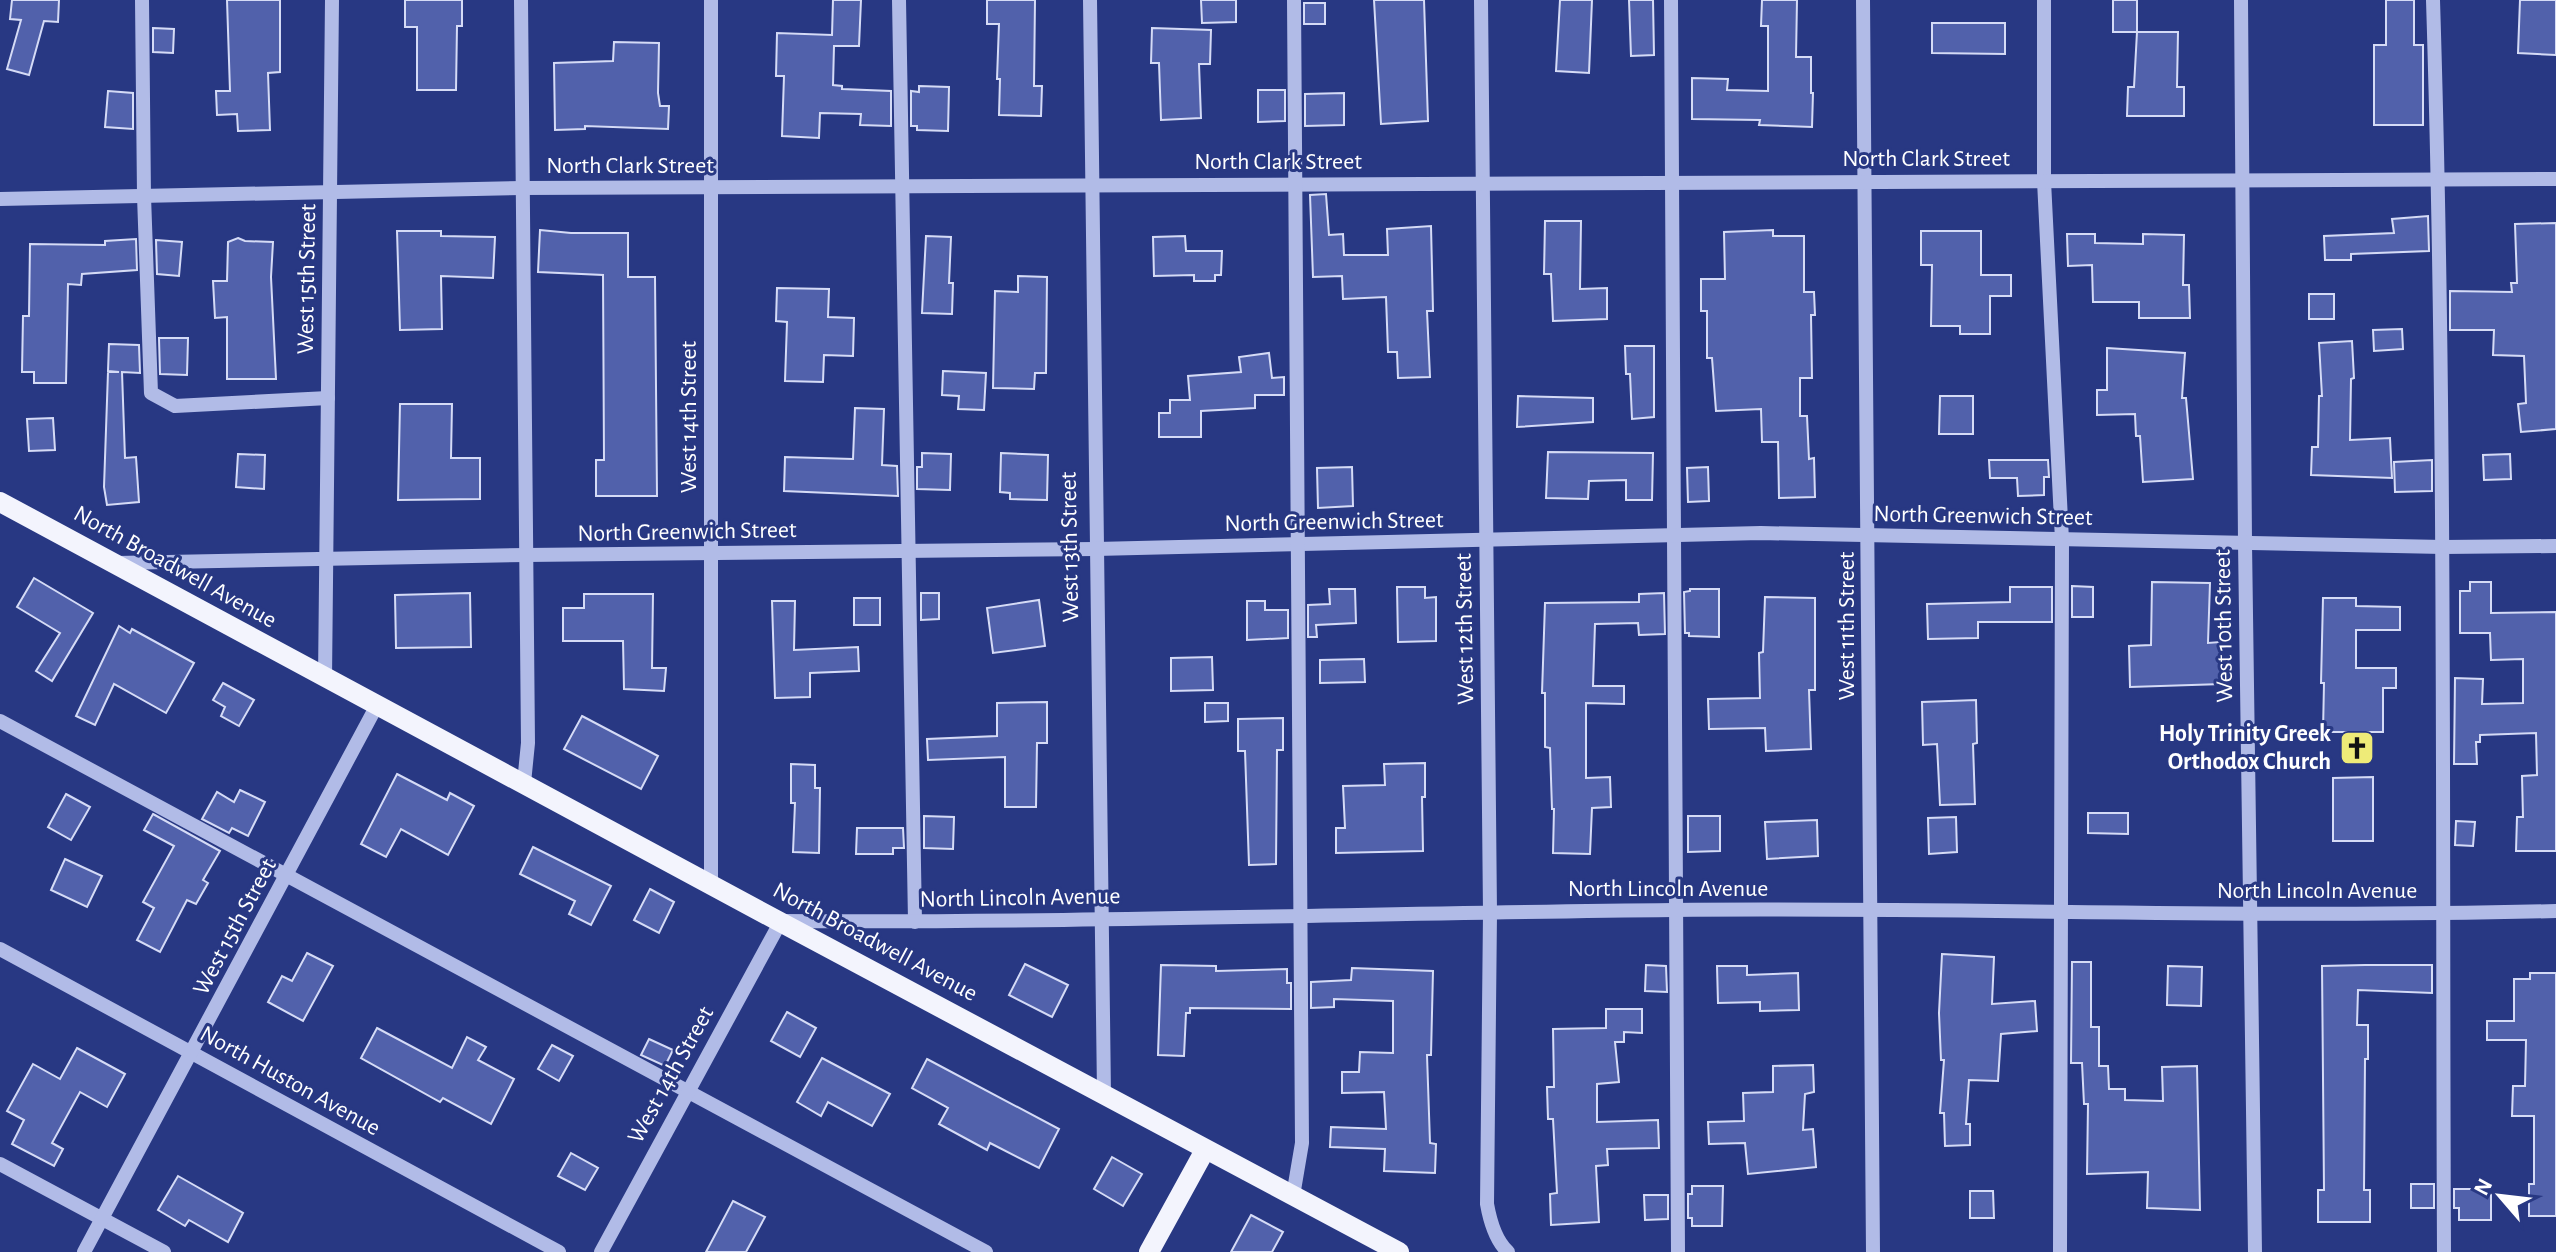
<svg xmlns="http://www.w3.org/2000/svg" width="2556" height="1252" font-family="'Alegreya Sans',sans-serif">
<rect width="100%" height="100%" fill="#283883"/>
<g fill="#5161ab" stroke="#d5dbf6" stroke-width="2">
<path d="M12 0H59L58 22 44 21 29 75 7 69 21 20 10 19Z"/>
<path d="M227 0H280V72L268 73 270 130 238 131 237 114 217 115 216 91H230Z"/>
<path d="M405 0H462V26H457L456 90H417V27H405Z"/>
<path d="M833 0H861L859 46H834L833 85 842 86V89L891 91V126L860 125 861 114 820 113 819 138 782 136 784 76H776L777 33 832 35Z"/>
<path d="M987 0H1035L1034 86H1042L1041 116 999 115 1000 79H997L999 24H987Z"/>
<path d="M1201 0H1236V22L1202 23Z"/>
<path d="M1374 0H1424L1428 121 1381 124Z"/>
<path d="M1560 0H1592L1589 73 1556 71Z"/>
<path d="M1629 0H1653L1654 55 1631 56Z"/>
<path d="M1762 0H1797L1796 57H1811V93H1813L1812 127 1759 125 1760 120 1692 119V78L1728 79 1727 90 1768 91V26H1761Z"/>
<rect x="2113" y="0" width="24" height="32"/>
<path d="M2386 0H2414V45H2423V125H2374V45H2386Z"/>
<path d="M2520 0H2556V55L2518 53Z"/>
<rect x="1304" y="3" width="21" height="21"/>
<path d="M1932 23H2005V54L1932 53Z"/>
<path d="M153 28 174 29 173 53 153 52Z"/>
<path d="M1152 28 1211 30 1210 64H1199L1201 118 1161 120 1159 63H1151Z"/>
<path d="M2137 32H2178L2177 87H2184V116H2127L2128 87H2134Z"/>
<path d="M614 42 659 43 658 93 660 106H669L668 129 585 126V129L555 130 554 63 613 61Z"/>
<path d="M919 86 949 87 948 131 917 130V126H911V91L919 92Z"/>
<path d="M1258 90H1285V121L1258 122Z"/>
<path d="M108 91 133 93V129L105 127Z"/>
<path d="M1344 93V125L1305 126V94Z"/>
<path d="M1326 194 1329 235 1343 234 1344 255H1388L1387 229 1431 226 1433 311H1427L1430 377 1398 378 1397 352H1388L1386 297 1343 299 1342 276 1313 277 1310 195Z"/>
<path d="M2428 216 2429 251 2351 254V260H2325L2324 236 2394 233 2392 219Z"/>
<path d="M1545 221H1581L1580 289 1607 288V319L1553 321 1551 274H1544Z"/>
<path d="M2556 223V429L2521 432 2518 404 2526 403 2524 356 2493 355 2494 330H2450V291L2512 292 2511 283H2517L2515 224Z"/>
<path d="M540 230 571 233H628V277H655L657 496H596V460H604L603 275 538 272Z"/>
<path d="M1773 230V236H1804V292H1814L1815 315H1811L1812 378H1800V416H1807L1809 459 1814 458 1815 497 1779 498 1778 442H1762L1761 409 1716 411 1712 358H1707V311H1701V279H1725L1724 232Z"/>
<path d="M397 231H441V236L495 237 493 278 441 276 442 329 400 330Z"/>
<path d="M1921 231H1981V275H2011V296H1990V334H1960V326H1931L1932 265H1921Z"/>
<path d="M2067 234H2095V243L2143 244V234L2184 235 2183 285H2189L2190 318H2139V302H2093L2092 265 2068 266Z"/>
<path d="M926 236 951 237 949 283H953L952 314 922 313Z"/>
<path d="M1185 236 1186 251H1222L1221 275H1215V281H1194V275L1154 276 1153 237Z"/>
<path d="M238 238 245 241 273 242 271 277 276 379H227V317L215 318 213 281H227L228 242Z"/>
<path d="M136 239 137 270 82 274 81 285 68 284 66 383H34V372H22L23 316H29L30 244 105 245V241Z"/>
<path d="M156 240 182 242 179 276 157 274Z"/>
<path d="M1018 276 1047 277 1046 373H1035L1034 389 993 388 995 291 1018 292Z"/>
<path d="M777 288 829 289 828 317 854 318 853 356 824 355 823 382 785 381 787 322 776 321Z"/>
<rect x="2309" y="294" width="25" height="25"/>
<path d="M2402 329 2403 349 2374 351 2373 330Z"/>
<path d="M159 338H188L187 375 160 374Z"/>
<path d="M2352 341 2354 378 2351 379 2350 440 2390 438 2392 478 2311 475 2312 447H2318L2319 396H2322L2319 343Z"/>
<path d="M109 344 139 345 140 373 122 372 125 458 136 457 139 502 107 505 104 487 108 372H119L108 371Z"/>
<path d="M1625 346H1654V417L1632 419 1630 374H1626Z"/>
<path d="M2107 348 2185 353 2182 398H2186L2193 479 2143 482 2140 436H2136L2135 414 2097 415V390H2107Z"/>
<path d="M1269 353 1272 378 1284 377V395H1255V408L1201 411V437H1159V413H1170V400H1190L1188 376 1241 372 1239 357Z"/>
<path d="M943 371 986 373 984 410 958 409 959 396 942 395Z"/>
<path d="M1518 396 1593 398V422L1517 427Z"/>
<path d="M1940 396H1973V434H1939Z"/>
<path d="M400 404H452L451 458H480V499L398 500Z"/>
<path d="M855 408 884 409 882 465 897 466 898 496 784 491 785 457 853 459Z"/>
<path d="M53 418 55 450 29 451 27 419Z"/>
<path d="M1548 452 1653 453 1652 500H1626V480L1589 481 1588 499 1546 498Z"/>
<path d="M922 453 951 454 950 490 917 489V467H922Z"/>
<path d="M1001 453 1048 455 1047 500 1010 499V493L1000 492Z"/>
<path d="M238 454 265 455 264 489 236 487Z"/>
<path d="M2510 454 2511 479 2484 480 2483 455Z"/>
<path d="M1989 460H2048L2049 477H2044V495L2018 496 2017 478H1990Z"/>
<path d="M2432 460V491L2395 492 2394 462Z"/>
<path d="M1352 467 1353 506 1318 508 1317 468Z"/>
<path d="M1708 467 1709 501 1688 502 1687 468Z"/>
<path d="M34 578 93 613 52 681 36 671 60 633 17 607Z"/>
<path d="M2152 582 2210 583 2208 643 2220 642 2222 684 2130 687 2129 646 2151 645Z"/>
<path d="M2470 582H2491V613L2556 612V851H2516L2517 817H2523L2522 776 2537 775 2536 733 2480 735V742H2476L2477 764H2454L2455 678 2483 679 2482 704 2523 703V659L2491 660 2490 633H2460V591H2470Z"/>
<path d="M2072 586 2093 587V617H2072Z"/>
<path d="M1397 587H1425V598L1436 597V641L1398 642Z"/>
<path d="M2010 587H2052V622H1978V638L1928 639 1927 604 2010 602Z"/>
<path d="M1329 589H1355L1356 623 1316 625 1317 637H1308V605L1330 604Z"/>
<path d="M1690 589H1719V637L1689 636V633H1685L1684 592 1690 591Z"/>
<path d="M470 593 471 647 396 648 395 595Z"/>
<path d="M921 593H939V619L921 620Z"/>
<path d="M1664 593 1665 634 1639 635 1638 623 1595 624 1593 686H1624V704L1586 703V778L1610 777 1611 807 1592 808 1590 854 1553 853 1554 809H1552L1550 748 1545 747V693H1542L1545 603 1639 602V594Z"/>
<path d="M584 594H653L652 668H666L664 691 624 689 623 641H563V608H584Z"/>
<path d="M1765 597 1815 598V690H1809L1811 749 1766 751 1765 728 1709 729 1708 699 1760 698 1759 653 1763 652Z"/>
<rect x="854" y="598" width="26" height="27"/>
<path d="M2323 598H2356V606L2400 607V630H2356V668H2396V688H2383V732H2323L2324 683H2321Z"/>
<path d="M1039 600 1045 646 993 653 987 608Z"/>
<path d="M772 601H795L794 650 858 647 859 671 810 673V697L775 698Z"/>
<path d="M1247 601H1265V610H1288V638L1247 640Z"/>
<path d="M119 626 130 633 132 629 194 663 166 713 114 684 95 725 76 716Z"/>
<path d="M1212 657 1213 690 1171 691V658Z"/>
<path d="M1364 659 1365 682 1320 683V660Z"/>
<path d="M223 683 254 700 239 726 221 716 225 707 213 700Z"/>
<path d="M1976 700 1977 743 1973 744 1975 804 1940 805 1937 744 1923 745 1922 702Z"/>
<path d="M1047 702V743H1037L1036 807H1005V757L928 760 927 739 997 736V703Z"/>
<path d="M1205 703H1228V721L1205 722Z"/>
<path d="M582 716 658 756 641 789 564 749Z"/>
<path d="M1283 718V750H1277L1276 864 1249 865 1245 751H1238V719Z"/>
<path d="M1425 763V797H1422L1423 851 1336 853V828H1345L1343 786 1385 785 1384 764Z"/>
<path d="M791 764 815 765V788H820L819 853 793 852 795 803H791Z"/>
<path d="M397 774 447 800 450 793 474 806 448 855 401 829 386 857 361 844Z"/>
<path d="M2373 777V841H2333V778Z"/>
<path d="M240 790 265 802 248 836 232 828 229 833 202 819 217 792 234 802Z"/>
<path d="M66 794 90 807 71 840 48 827Z"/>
<path d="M2088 813H2128V834L2088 833Z"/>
<path d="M153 814 220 851 203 880 208 883 196 904 187 900 160 952 137 940 154 908 143 902 174 846 144 830Z"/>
<path d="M924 816 954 817 953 849 924 848Z"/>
<path d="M1688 816H1720V851L1688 852Z"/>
<path d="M1956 817 1957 852 1929 854 1928 818Z"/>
<path d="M1817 820 1818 856 1767 859 1765 822Z"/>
<path d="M2456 821 2475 822 2473 846 2455 845Z"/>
<path d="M857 828H903L904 848H893V854H856Z"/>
<path d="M533 847 611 886 591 925 569 914 575 901 520 874Z"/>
<path d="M65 859 102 876 87 907 51 890Z"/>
<path d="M650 889 674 902 659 933 634 920Z"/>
<path d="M307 953 333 966 303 1021 268 1002 282 976 292 981Z"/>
<path d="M1942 954 1994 957 1992 1004 2035 1001 2037 1031 2001 1034 1998 1081 1969 1080 1966 1124H1970V1145L1945 1146 1944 1113H1940L1944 1060H1941L1939 1013Z"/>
<path d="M2072 962H2091V1027H2099V1066H2108L2109 1089H2125V1100L2163 1101 2162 1067 2197 1066 2200 1210 2147 1208 2148 1172 2087 1174 2088 1104H2084L2082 1063H2071Z"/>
<path d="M1025 964 1068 985 1052 1017 1009 995Z"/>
<path d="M1161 965 1216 966V971L1287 969V983H1291V1009L1190 1008V1013H1186L1184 1056 1158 1055Z"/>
<path d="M1646 965 1666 966 1667 992 1645 991Z"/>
<path d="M2365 965H2432V993L2358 990 2357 1025H2368V1059H2365L2364 1190H2370V1222H2318V1190H2324L2322 966Z"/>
<path d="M1717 966H1747V975L1798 973 1799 1010 1760 1011V1002L1718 1003Z"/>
<path d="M2168 966 2202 967 2201 1006 2167 1005Z"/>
<path d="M1352 968 1433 971 1431 1055H1427L1430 1143 1436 1144 1435 1173 1384 1171 1385 1149 1330 1147 1331 1127 1386 1129 1384 1092 1342 1093V1072H1359L1360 1052 1393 1053V1001L1334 999V1007L1311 1008V982L1351 980Z"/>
<path d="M2530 973H2556V1216H2529V1184H2534V1116H2512L2513 1086H2525L2526 1040H2487V1021H2514V979H2530Z"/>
<path d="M1606 1009H1642V1033L1624 1032V1042H1615L1619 1082 1597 1084V1122L1658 1120 1659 1148 1607 1149 1608 1165 1596 1166 1599 1222 1551 1225 1550 1194 1557 1193 1553 1119H1548L1547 1087H1554L1553 1029 1606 1028Z"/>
<path d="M787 1012 816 1028 800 1057 771 1041Z"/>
<path d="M377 1028 452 1068 467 1037 486 1047 478 1060 514 1079 491 1124 443 1098 440 1102 361 1058Z"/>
<path d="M649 1039 673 1050 665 1066 641 1055Z"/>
<path d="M552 1045 573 1056 559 1081 538 1069Z"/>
<path d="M77 1048 125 1074 107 1107 80 1092 52 1143 63 1149 54 1166 12 1144 24 1120 7 1111 33 1064 60 1079Z"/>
<path d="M822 1058 890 1094 872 1126 828 1102 821 1116 797 1102Z"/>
<path d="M927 1059 1059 1129 1039 1168 990 1143 987 1150 939 1124 948 1108 912 1088Z"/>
<path d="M1813 1065 1814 1092 1805 1094 1803 1130 1813 1129 1816 1167 1748 1174 1745 1143 1709 1144 1708 1122 1744 1121 1743 1093 1773 1092V1066Z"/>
<path d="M571 1153 598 1168 585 1190 558 1176Z"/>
<path d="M1112 1157 1142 1174 1123 1206 1094 1189Z"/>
<path d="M178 1176 243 1213 228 1242 189 1220 185 1226 158 1210Z"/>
<rect x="2411" y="1184" width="23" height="24"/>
<path d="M1692 1186H1723L1722 1226H1692V1218H1688V1194H1692Z"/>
<path d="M2454 1189H2491V1220H2459V1208H2454Z"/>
<path d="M1970 1191H1993L1994 1218H1970Z"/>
<path d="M1644 1195H1668V1219L1645 1220Z"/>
<path d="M733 1201 765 1217 746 1252H706Z"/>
<path d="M1251 1215 1283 1232 1272 1252H1231Z"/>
</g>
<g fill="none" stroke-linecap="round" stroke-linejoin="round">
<g stroke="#b1bbe7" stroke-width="14">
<path d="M142 0 144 196 151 393 175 406 328 398"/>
<path d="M521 0 528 743 524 783"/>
<path d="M899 0 915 922"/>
<path d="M1090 0 1104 1094"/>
<path d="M1481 0 1490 913 1487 1204C1490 1221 1495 1240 1508 1252"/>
<path d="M1671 0 1678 1252"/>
<path d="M1863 0 1873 1252"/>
<path d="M2044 0V181L2062 540 2060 1252"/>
<path d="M2241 0 2245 543 2255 1252"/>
<path d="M2433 0C2446 417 2442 835 2444 1252"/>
<path d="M0 199 523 188 2556 179"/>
<path d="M117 563 526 555 1096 549 1761 533 2443 547 2556 546"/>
<path d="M325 679 332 0"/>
<path d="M0 721 986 1252"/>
<path d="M711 883V0"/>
<path d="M0 949 559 1252"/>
<path d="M0 1164 164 1252"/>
<path d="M1293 1196 1302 1143 1294 0"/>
<path d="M84 1252 376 707"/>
<path d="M601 1252 781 921C1079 923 1376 913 1673 910 1967 907 2262 919 2556 911"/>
</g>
<g stroke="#f3f4fd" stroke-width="20">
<path d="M0 502C465 755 932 1003 1399 1252"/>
<path d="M1149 1252 1205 1150"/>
</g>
</g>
<defs>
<g id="church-square" transform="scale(1.8)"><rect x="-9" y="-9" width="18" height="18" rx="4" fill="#eeeb78" stroke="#283883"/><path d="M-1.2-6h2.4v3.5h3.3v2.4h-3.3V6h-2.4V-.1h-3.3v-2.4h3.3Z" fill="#111"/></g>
</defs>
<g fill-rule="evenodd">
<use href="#church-square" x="2357" y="748"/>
</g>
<g text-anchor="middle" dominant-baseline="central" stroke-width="6" stroke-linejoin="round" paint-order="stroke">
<g font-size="24" fill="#fff" stroke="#283883">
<text x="1926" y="159">North Clark Street</text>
<text x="1278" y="162">North Clark Street</text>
<text x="630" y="166">North Clark Street</text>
<text transform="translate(307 279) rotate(-89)">West 15th Street</text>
<text transform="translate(689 417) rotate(-90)">West 14th Street</text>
<text transform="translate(1983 516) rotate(1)">North Greenwich Street</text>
<text transform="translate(1334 522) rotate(-1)">North Greenwich Street</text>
<text transform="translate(687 532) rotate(-1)">North Greenwich Street</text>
<text transform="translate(1070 547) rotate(-91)">West 13th Street</text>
<text transform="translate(175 567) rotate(29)">North Broadwell Avenue</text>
<text transform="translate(1847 626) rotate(-90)">West 11th Street</text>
<text transform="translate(2224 626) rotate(-91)">West 10th Street</text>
<text transform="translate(1465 629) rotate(-91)">West 12th Street</text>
<text x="1668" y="889">North Lincoln Avenue</text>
<text x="2317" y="891">North Lincoln Avenue</text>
<text transform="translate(1020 898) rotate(-1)">North Lincoln Avenue</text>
<text transform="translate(235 927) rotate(-62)">West 15th Street</text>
<text transform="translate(875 942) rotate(28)">North Broadwell Avenue</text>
<text transform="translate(671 1075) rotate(-61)">West 14th Street</text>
<text transform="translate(290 1081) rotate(29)">North Huston Avenue</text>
</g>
<g font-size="24" font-weight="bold" fill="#fff" stroke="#283883" text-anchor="end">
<text x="2331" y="734">Holy Trinity Greek<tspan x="2331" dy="28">Orthodox Church</tspan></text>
</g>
</g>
<g transform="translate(2500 1196) rotate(298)" stroke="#283883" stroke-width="6" paint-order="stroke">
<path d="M0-6L14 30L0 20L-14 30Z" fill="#ffffff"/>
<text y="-12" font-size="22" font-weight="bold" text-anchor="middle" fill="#ffffff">N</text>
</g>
</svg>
